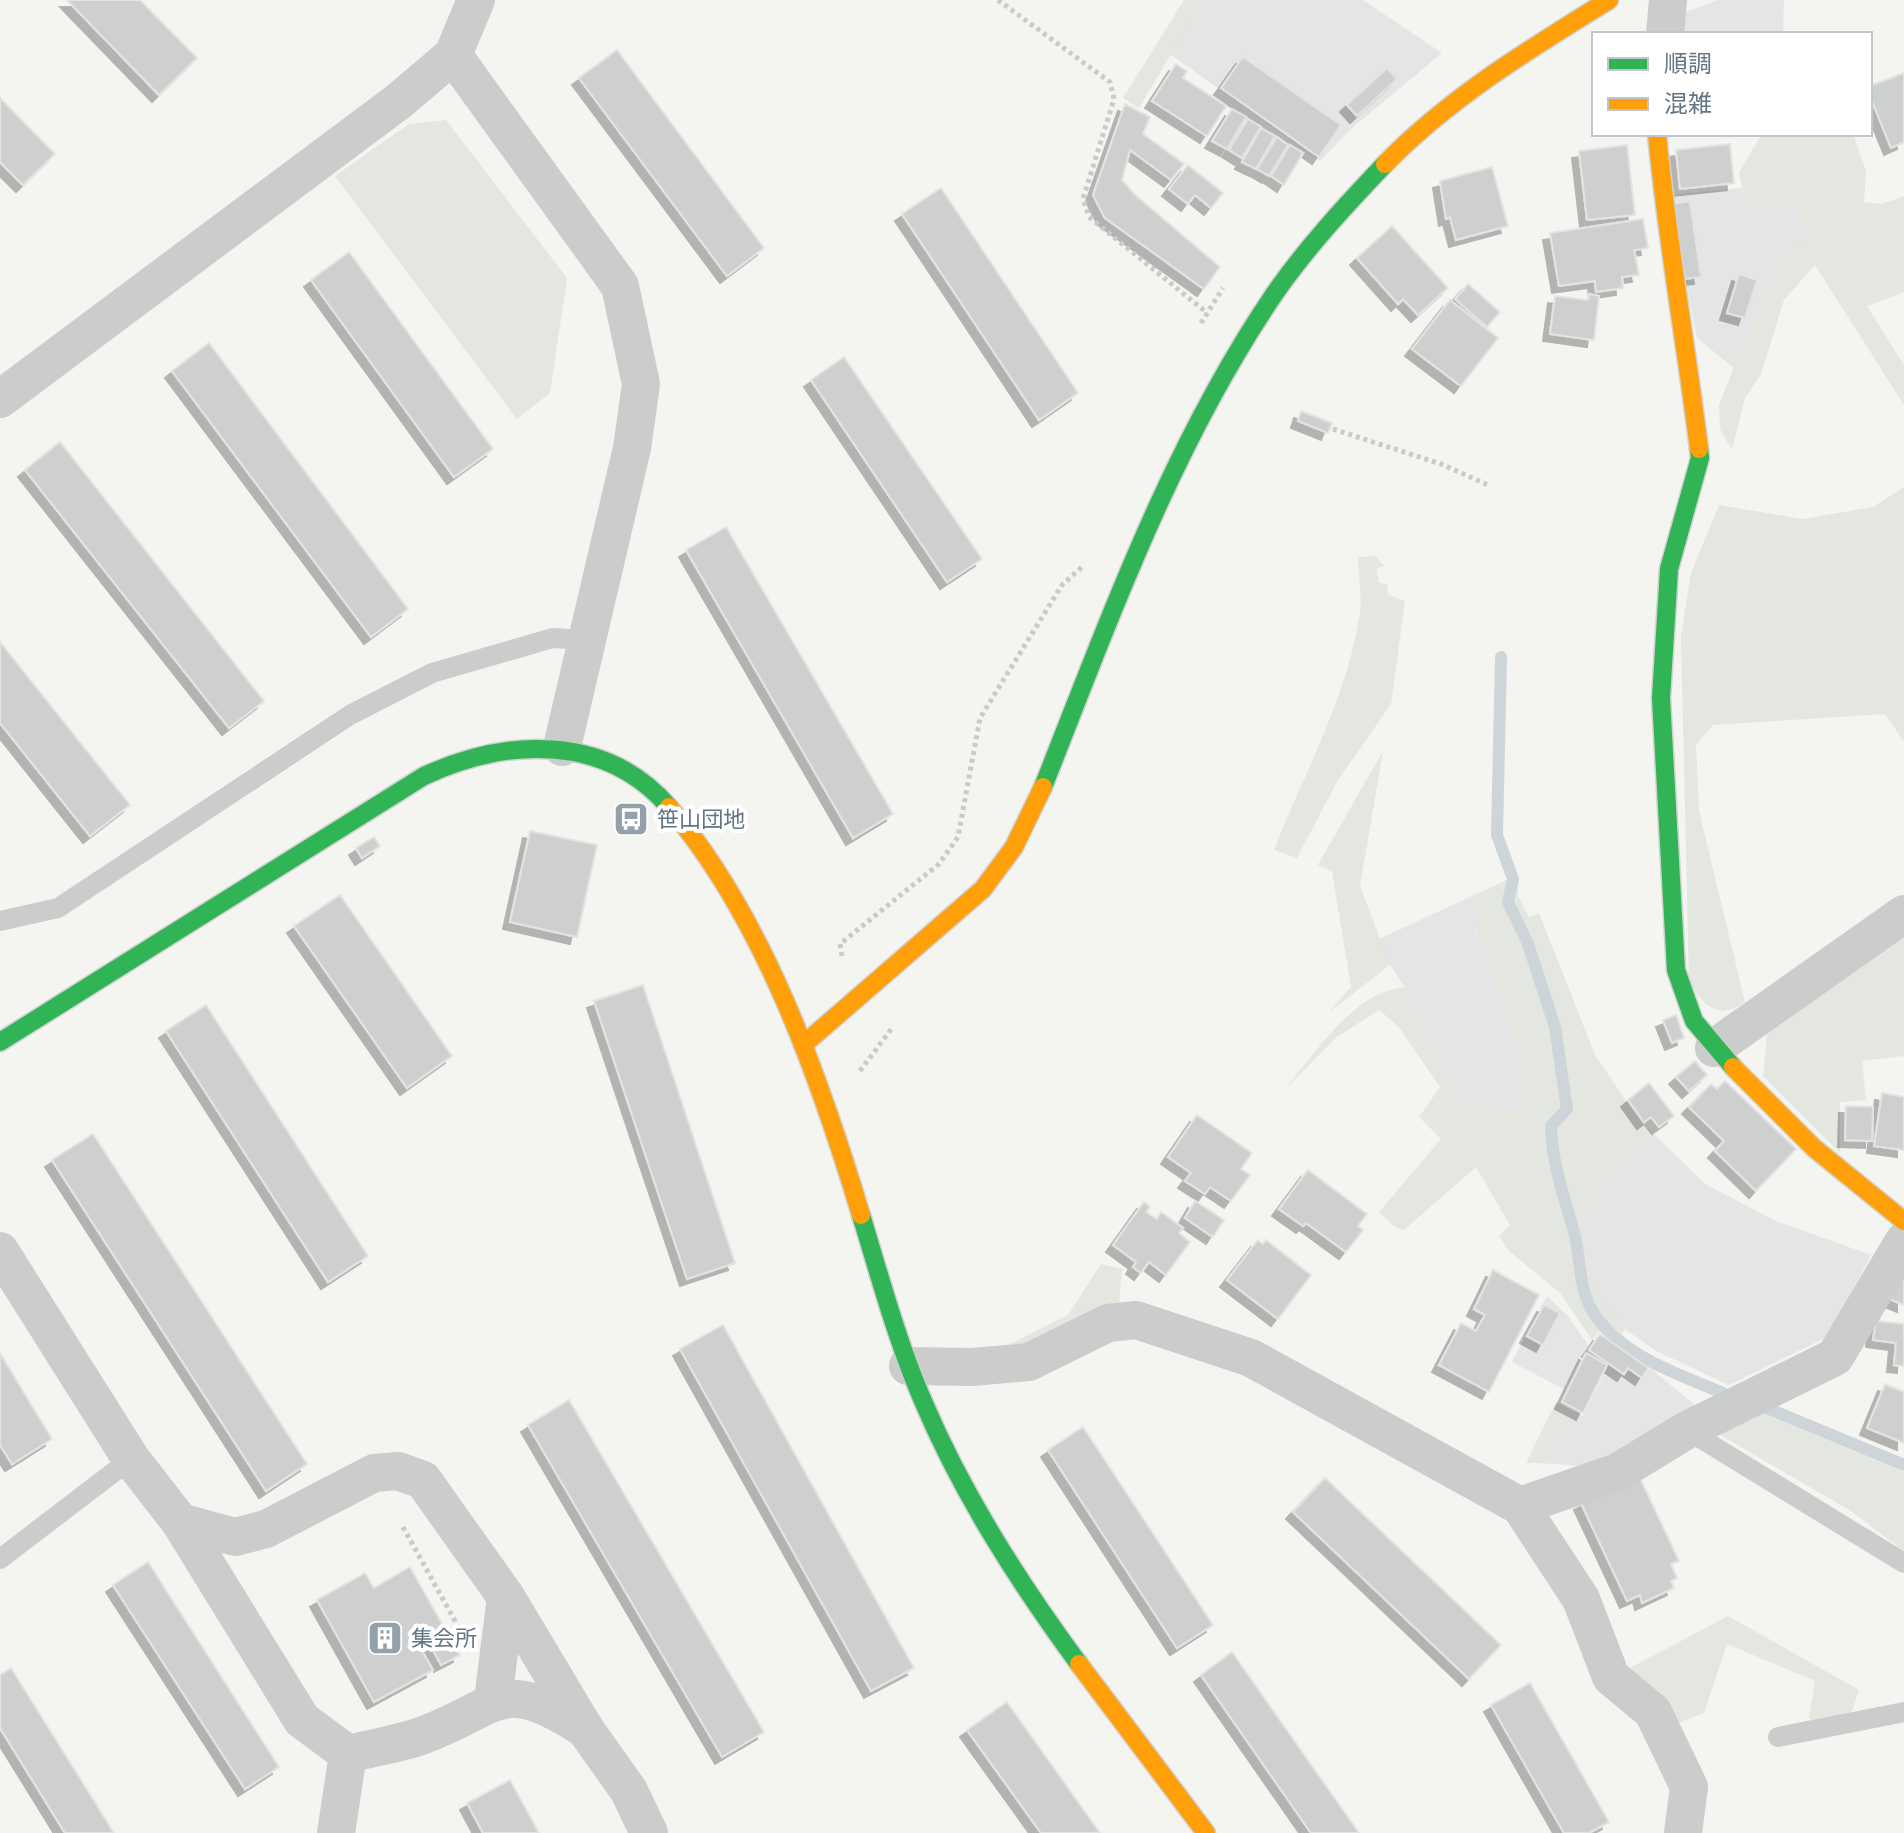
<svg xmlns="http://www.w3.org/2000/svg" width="1904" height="1833" font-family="Signika,'Noto Sans JP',sans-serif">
<defs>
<filter id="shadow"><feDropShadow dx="-7" dy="7" stdDeviation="0" flood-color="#0004"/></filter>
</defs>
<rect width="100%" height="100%" fill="#f4f4f1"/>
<g fill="#e4e5e4">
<path d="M1203 0H1363L1442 53 1352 128 1320 161 1170 54Z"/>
<path d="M1718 0H1784L1783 34H1674L1675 16Z"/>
<path d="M1742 188 1746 207 1799 208 1804 240 1767 285 1734 368 1697 338 1667 195Z"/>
<path d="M1470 897 1481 923 1474 928 1505 1002 1523 1074 1516 1114 1461 1100 1422 1023 1405 1003V987L1390 965 1379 939Z"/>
<path d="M1652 1132 1705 1184 1776 1221 1871 1255 1829 1336 1729 1385 1656 1351 1625 1329 1603 1307 1587 1271 1577 1224Z"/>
<path d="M1547 1296 1568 1316 1588 1345 1564 1389 1512 1362Z"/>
<path d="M1609 1365 1624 1376 1628 1370 1642 1379 1650 1368 1697 1407 1629 1448 1584 1466 1538 1463 1570 1410 1583 1416Z"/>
</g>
<g fill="#e3e7df">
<path d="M1184 0H1203L1139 108 1123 98Z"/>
<path d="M446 120 567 278 550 393 517 419 335 176 409 124Z"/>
<path d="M1762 134H1853L1866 171 1864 202 1882 204 1904 196V292L1867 306 1904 365V405L1815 265 1784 300 1761 374 1745 398 1732 450 1720 429 1719 405 1767 285 1804 239 1799 208 1746 207 1739 172Z"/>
<path d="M1904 487V742L1885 714 1713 725 1696 745 1699 811 1745 1002C1719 1021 1702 1006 1689 980L1681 636 1691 573 1719 505 1803 519 1873 507Z"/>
<path d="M1376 556 1384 566 1376 569 1379 583 1387 584 1388 595 1405 601 1391 704 1338 780 1297 858 1274 850C1304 773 1346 700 1359 618 1363 599 1358 576 1358 557Z"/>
<path d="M1383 751 1360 886 1390 965 1329 1012 1351 987 1332 871 1318 865Z"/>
<path d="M1507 880H1517L1518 896 1529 917 1539 913 1595 1055 1642 1124 1652 1132 1577 1224C1582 1266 1596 1299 1625 1329L1622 1334 1614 1328 1607 1336 1599 1331 1592 1340 1560 1293 1509 1251 1499 1236 1510 1225 1476 1167 1404 1230 1395 1227 1379 1212 1441 1139 1419 1117 1440 1087 1398 1026 1379 1010 1337 1037 1284 1090C1315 1054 1354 991 1405 987V1003L1422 1023 1461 1100 1516 1114 1523 1074 1505 1002 1474 927 1481 923 1470 897Z"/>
<path d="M1904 935V1056L1862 1061 1866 1100 1840 1102V1153L1763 1076 1768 1026Z"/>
<path d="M1101 1264 1122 1269 1119 1305 1037 1343 1008 1345 1068 1315Z"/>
<path d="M1556 1402 1570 1410 1538 1463H1526Z"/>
<path d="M1753 1409 1904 1472V1551L1851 1511 1712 1430Z"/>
<path d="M1728 1616 1859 1690 1851 1715 1819 1725 1809 1718 1815 1681 1727 1644 1704 1713 1675 1724 1628 1669Z"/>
</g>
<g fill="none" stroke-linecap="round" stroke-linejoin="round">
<g stroke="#cdd5d8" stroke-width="12">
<path d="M1501 657 1497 835 1513 879 1508 902 1528 944 1555 1027 1567 1109 1551 1126C1552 1164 1564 1196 1574 1232 1581 1259 1578 1291 1595 1315 1624 1357 1678 1374 1723 1393"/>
<path d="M1764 1407 1904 1465"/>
</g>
</g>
<g fill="#ced0cf" stroke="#e3e3e1" stroke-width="2" filter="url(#shadow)">
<path d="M67 0H140L197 58 159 95Z"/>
<path d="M617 50 764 248 727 276 579 78Z"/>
<path d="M1243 57 1341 125 1319 157 1221 88Z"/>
<path d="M1176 64 1187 71 1183 78 1226 106 1207 136 1152 101Z"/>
<path d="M1387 68 1397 79 1357 116 1347 105Z"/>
<path d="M1904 73V142L1891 148 1870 96V86Z"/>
<path d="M0 98 55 154 23 185 0 162Z"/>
<path d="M1125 104 1150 117 1143 134 1184 164 1171 180 1130 150 1122 180 1134 194 1220 267 1204 289 1105 218 1093 195Z"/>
<path d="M1232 109 1246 117 1227 149 1212 141Z"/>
<path d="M1248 119 1261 127 1242 158 1229 150Z"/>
<path d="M1261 128 1275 136 1256 169 1242 162Z"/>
<path d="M1277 137 1288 145 1269 176 1257 169Z"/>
<path d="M1730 144 1734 183 1680 189 1676 150Z"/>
<path d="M1290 145 1303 153 1284 185 1271 176Z"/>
<path d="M1627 145 1635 215 1587 220 1579 151Z"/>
<path d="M1188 165 1223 193 1211 208 1195 195 1188 204 1169 189Z"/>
<path d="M1492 167 1508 226 1456 240 1450 217 1446 219 1440 181Z"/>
<path d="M941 188 1078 393 1039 420 902 214Z"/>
<path d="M1690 201 1701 277 1685 279 1673 204Z"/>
<path d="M1643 219 1648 248 1634 250 1639 275 1622 277 1623 288 1596 292 1595 281 1559 286 1550 233Z"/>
<path d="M1392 226 1448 288 1418 315 1403 299 1398 304 1357 258Z"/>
<path d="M349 252 493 449 454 477 311 280Z"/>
<path d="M1739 274 1757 280 1745 318 1727 313Z"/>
<path d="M1468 284 1500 312 1487 327 1455 299Z"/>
<path d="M1589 294 1599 296 1594 340 1550 334 1555 296 1588 300Z"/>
<path d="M1450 300 1498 338 1461 386 1412 349Z"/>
<path d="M209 343 408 609 371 637 172 371Z"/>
<path d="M844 357 982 559 947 582 811 380Z"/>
<path d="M1301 411 1332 423 1328 433 1298 421Z"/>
<path d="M60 442 264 701 229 728 25 470Z"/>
<path d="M726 527 893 814 853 838 686 550Z"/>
<path d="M0 642 130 805 90 836 0 723Z"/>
<path d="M530 831 597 845 577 937 510 922Z"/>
<path d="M374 837 380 846 362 858 356 848Z"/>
<path d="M340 895 452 1056 407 1088 294 926Z"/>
<path d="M643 985 735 1263 687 1279 594 1001Z"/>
<path d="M206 1005 368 1256 328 1282 166 1031Z"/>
<path d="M1676 1015 1684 1038 1672 1043 1663 1020Z"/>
<path d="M1695 1061 1707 1075 1689 1091 1676 1077Z"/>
<path d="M1725 1081 1796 1149 1756 1191 1715 1151 1724 1141 1689 1107 1711 1084 1717 1089Z"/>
<path d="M1649 1083 1674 1116 1659 1127 1651 1117 1644 1122 1628 1100Z"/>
<path d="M1882 1093 1904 1097V1150L1874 1146Z"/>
<path d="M1846 1106 1873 1107 1872 1141 1845 1140Z"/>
<path d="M1197 1115 1252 1153 1241 1169 1250 1175 1231 1201 1210 1187 1205 1194 1185 1181 1191 1173 1168 1157Z"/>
<path d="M93 1134 307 1464 266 1491 52 1160Z"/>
<path d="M1308 1170 1367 1214 1358 1226 1363 1230 1346 1252 1306 1223 1303 1226 1279 1209Z"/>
<path d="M1195 1201 1224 1220 1213 1237 1185 1218Z"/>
<path d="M1144 1202 1150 1207 1146 1212 1157 1219 1161 1212 1183 1228 1179 1233 1190 1242 1166 1275 1149 1262 1141 1273 1133 1267 1136 1262 1113 1245Z"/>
<path d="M1258 1240 1263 1244 1266 1240 1311 1275 1278 1319 1227 1280Z"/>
<path d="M1904 1251V1305L1887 1298Z"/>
<path d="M1493 1270 1539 1295 1489 1392 1439 1365 1461 1323 1476 1331 1485 1315 1474 1309Z"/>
<path d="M1544 1305 1560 1313 1543 1345 1527 1336Z"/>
<path d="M1876 1321 1904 1324V1366L1894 1365 1896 1343 1873 1340Z"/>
<path d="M723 1325 914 1668 871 1691 680 1349Z"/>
<path d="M1600 1334 1648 1368 1642 1378 1628 1368 1624 1374 1589 1350Z"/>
<path d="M0 1353 52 1439 12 1464 0 1445Z"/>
<path d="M1586 1353 1607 1365 1583 1413 1562 1402Z"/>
<path d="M1885 1384 1904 1392V1443L1867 1428Z"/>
<path d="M569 1400 764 1732 722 1757 528 1425Z"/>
<path d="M1083 1427 1213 1625 1177 1648 1048 1450Z"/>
<path d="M1639 1476 1679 1561 1671 1564 1677 1578 1671 1581 1674 1588 1642 1603 1640 1595 1627 1601 1581 1503Z"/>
<path d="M1325 1478 1501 1645 1469 1679 1293 1512Z"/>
<path d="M148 1562 279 1767 245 1789 113 1585Z"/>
<path d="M410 1567 446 1631 419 1646 433 1670 374 1702 317 1600 365 1573 374 1588Z"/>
<path d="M450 1636 460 1655 441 1665 431 1646Z"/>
<path d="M1232 1652 1359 1833H1311L1201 1675Z"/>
<path d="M11 1668 114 1833H65L0 1728V1675Z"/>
<path d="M1530 1683 1609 1822 1589 1833H1564L1491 1705Z"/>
<path d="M1007 1702 1100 1833H1041L967 1730Z"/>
<path d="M510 1780 539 1833H483L467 1803Z"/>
</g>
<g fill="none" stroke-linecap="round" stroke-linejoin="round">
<g stroke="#d0d2d1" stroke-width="21">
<g id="fast">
<path d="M1699 449 1700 458 1669 569 1661 698 1676 970 1694 1021 1733 1067"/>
<path d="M1043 787C1110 618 1172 444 1275 293 1307 247 1346 205 1385 164"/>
<path d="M0 1042 424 776C506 738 605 733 669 807"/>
<path d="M861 1215C880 1277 897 1341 923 1401 963 1495 1018 1581 1079 1664"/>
</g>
</g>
<g stroke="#d0d2d1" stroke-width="21">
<g id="slow">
<path d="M1657 134C1667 240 1686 344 1699 449"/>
<path d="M1385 164C1450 97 1530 49 1609 0"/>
<path d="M669 807C763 916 820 1079 861 1215"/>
<path d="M803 1045 983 889 1014 847 1043 787"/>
<path d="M1733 1067 1814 1148 1904 1221"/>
<path d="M1079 1664 1206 1833"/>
</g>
</g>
<g stroke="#c9caca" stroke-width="5" stroke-dasharray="4 4" stroke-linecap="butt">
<path d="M998 0 1110 82 1114 99 1083 199 1089 217 1206 312"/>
<path d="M1201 323 1223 288"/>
<path d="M1333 429 1441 464 1488 485"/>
<path d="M842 956 840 944 939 864 958 837 980 718 1062 585 1083 566"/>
<path d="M860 1071 892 1028"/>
<path d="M403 1527 460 1630"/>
</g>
<g stroke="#cbcdcd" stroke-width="20">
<path d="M0 921 58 908 350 715 432 673 553 638 585 640"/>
<path d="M1687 1430 1904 1563"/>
<path d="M0 1559 131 1459"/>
<path d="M1778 1737 1904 1712"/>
</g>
<g stroke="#cbcdcd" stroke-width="38">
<path d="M1665 34 1668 0"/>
<path d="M453 55 620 286 641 384 632 448 562 747"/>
<path d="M0 399 399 101 453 55 476 0"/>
<path d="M1714 1048 1904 914"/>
<path d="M0 1251 131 1459 180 1522 302 1720 348 1754C372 1748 398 1744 421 1736 501 1707 499 1673 585 1729"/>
<path d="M908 1366 972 1367 1029 1362 1108 1323 1136 1320 1251 1358 1520 1506 1581 1599 1611 1677 1653 1712 1689 1787 1683 1833"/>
<path d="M1520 1506 1618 1472 1687 1430 1835 1357 1904 1241"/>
<path d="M180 1522 235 1537 266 1529 374 1473 398 1471 423 1480 506 1597 585 1729 629 1791 649 1833"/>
<path d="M493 1700 506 1597"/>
<path d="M336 1833 348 1754"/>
</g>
<use href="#fast" stroke="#30b455" stroke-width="18"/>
<use href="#slow" stroke="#ff9f0a" stroke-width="18"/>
</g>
<defs>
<g id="bus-square" transform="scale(1.8)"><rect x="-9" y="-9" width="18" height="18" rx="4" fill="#94a1aa" stroke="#fff"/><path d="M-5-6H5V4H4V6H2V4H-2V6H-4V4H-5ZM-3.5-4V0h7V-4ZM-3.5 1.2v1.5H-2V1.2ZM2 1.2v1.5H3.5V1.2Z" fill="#fff"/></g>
<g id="building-square" transform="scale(1.8)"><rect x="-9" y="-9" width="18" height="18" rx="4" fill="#94a1aa" stroke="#fff"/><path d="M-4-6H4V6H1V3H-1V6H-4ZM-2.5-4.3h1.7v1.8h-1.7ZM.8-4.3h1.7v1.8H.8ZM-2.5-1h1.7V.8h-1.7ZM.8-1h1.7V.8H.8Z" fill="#fff"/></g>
</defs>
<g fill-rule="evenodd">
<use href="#bus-square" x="631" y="819"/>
<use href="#building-square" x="385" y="1638"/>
</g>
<g text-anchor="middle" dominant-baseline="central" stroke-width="8" stroke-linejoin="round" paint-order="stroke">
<g font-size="22" fill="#617584" stroke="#fff" text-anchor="start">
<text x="657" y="819">笹山団地</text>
<text x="411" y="1638">集会所</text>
</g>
</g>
<rect x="1592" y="32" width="280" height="104" fill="#ffffff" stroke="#c0c8ce" stroke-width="2"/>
<rect x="1608" y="58" width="40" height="12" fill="#30b455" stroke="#c0c8ce" stroke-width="2"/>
<text x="1664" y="72" font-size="24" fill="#617584">順調</text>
<rect x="1608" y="98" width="40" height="12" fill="#ff9f0a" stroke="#c0c8ce" stroke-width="2"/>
<text x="1664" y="112" font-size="24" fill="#617584">混雑</text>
</svg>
